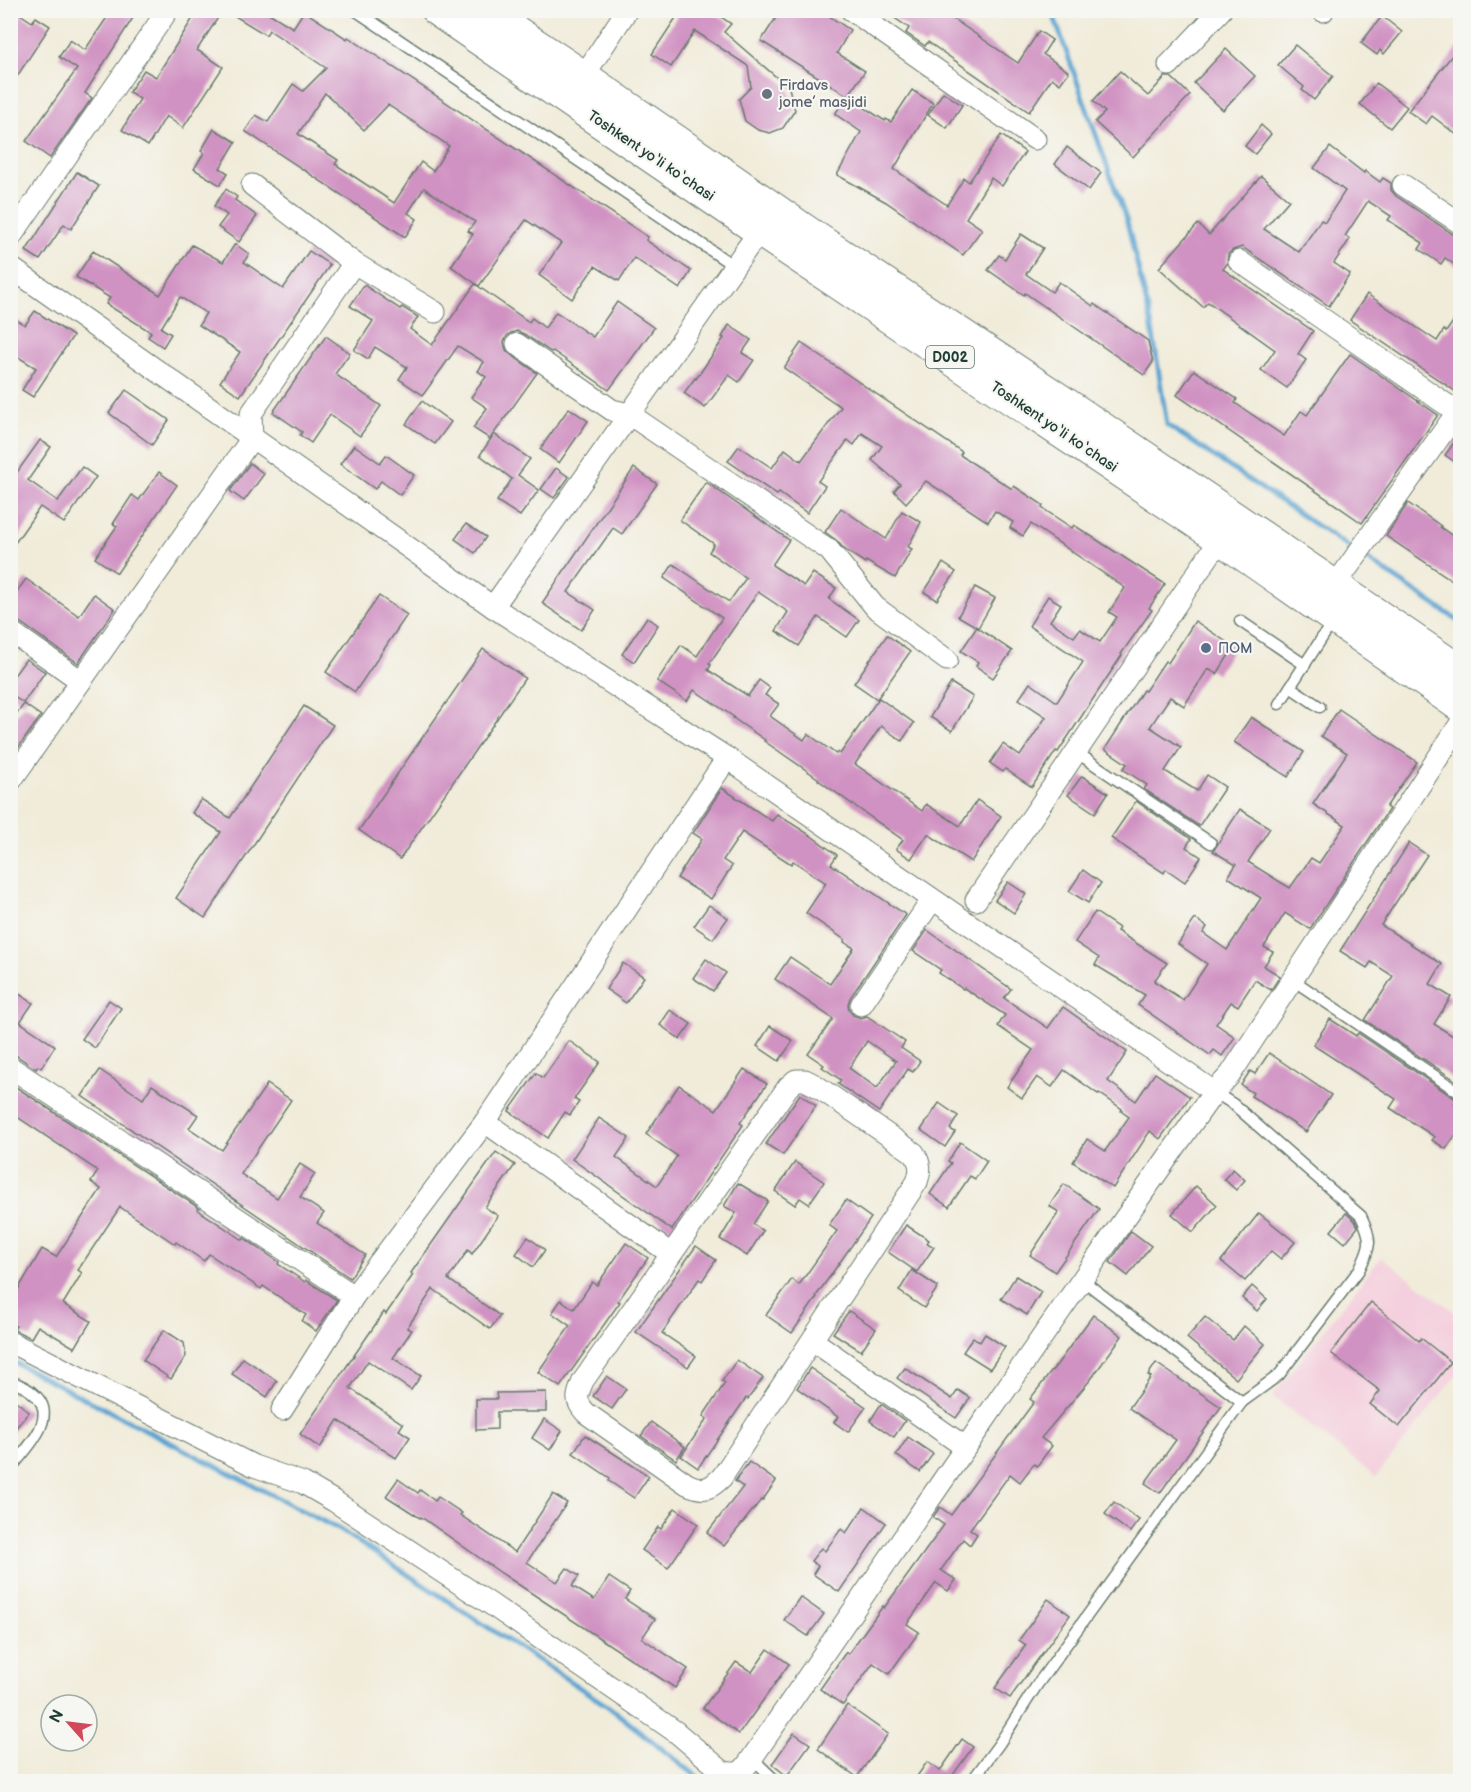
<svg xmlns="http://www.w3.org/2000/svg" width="1471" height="1792" font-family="'Balsamiq Sans',sans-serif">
<rect width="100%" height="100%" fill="#f6f6f2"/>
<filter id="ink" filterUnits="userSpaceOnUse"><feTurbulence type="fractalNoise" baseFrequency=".0167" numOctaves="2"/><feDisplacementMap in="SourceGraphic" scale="12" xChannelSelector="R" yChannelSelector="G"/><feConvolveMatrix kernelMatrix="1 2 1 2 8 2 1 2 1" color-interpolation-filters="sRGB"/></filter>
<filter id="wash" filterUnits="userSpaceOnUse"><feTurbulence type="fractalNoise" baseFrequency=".008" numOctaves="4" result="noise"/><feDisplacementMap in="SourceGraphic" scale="24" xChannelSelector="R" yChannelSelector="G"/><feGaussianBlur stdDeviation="1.35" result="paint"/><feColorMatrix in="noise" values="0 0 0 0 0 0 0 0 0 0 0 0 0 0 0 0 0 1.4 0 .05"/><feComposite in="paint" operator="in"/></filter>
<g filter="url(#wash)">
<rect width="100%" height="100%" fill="#f1ecda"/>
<path fill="#f4cfdd" d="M1381 1257 1460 1316V1371L1376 1477 1272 1396Z"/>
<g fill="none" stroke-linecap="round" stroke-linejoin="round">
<g stroke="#58a3d0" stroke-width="5">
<path d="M1048 10 1053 14 1127 222 1151 322 1167 425 1353 550"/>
<path d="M1361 555 1460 622"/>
<path d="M10 1360 340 1530 609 1707 704 1782"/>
</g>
</g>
<g id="blocks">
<g fill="#d092c2" fill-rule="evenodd">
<path d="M10 10H14L32 22 36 17 50 26 10 87Z"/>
<path d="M112 10H138L85 93 92 98 50 158 26 141 77 69 59 57 70 40 85 50Z"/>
<path d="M198 10H223L197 50 223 67 183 128 166 116 148 146 122 130 140 99 129 92 144 70 156 77Z"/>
<path d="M225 10H264L293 28 304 11 347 39 348 37 648 237 646 240 691 271 680 289 634 258 619 281 595 266 572 299 539 275 561 243 526 220 479 286 451 266 473 234 468 231 475 222 424 188 408 213 417 219 405 237 245 131 256 115 268 122 293 84 303 91 326 68 269 30 266 35ZM325 93 364 130 388 105 449 146 433 171 421 162 394 203 335 164 338 160 298 134Z"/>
<path d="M681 10H711L731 24 724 32 789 88 795 110 783 128 770 133 758 130 745 121 739 99 751 87 748 66 695 31 671 67 652 54Z"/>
<path d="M781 10H820L850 30 837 53 865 71 848 96 761 41Z"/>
<path d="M883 10H940L1018 63 1039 31 1052 40 1043 54 1069 72 1060 84 1052 78 1029 112 928 42 925 46 906 33 909 28Z"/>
<path d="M1382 16 1402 32 1384 54 1380 50 1377 55 1361 43Z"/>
<path d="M1461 44V138L1432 116 1426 124 1408 111Z"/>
<path d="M1295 45 1333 76 1314 100 1302 90 1304 87 1278 65Z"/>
<path d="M1226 49 1255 76 1223 110 1194 83Z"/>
<path d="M1120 71 1148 96 1165 77H1171L1190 95 1133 157 1095 122 1105 112 1093 101Z"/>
<path d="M1376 83 1407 107 1390 128 1360 104Z"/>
<path d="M912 90 933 103 894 169 947 205 964 178 969 182 1001 135 1025 152 1002 186 991 178 966 218 982 229 963 255 886 202 837 175 861 132 835 114 847 96 885 121 886 119 891 122Z"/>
<path d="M943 92 962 105 947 128 928 115Z"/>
<path d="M1261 125 1271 134 1255 154 1245 146Z"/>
<path d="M214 129 236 142 220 168 228 173 220 185 194 169 204 153 201 151Z"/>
<path d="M1067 147 1101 173 1089 190 1055 164Z"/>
<path d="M1330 147 1364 173 1365 171 1380 182 1383 178 1391 183V190L1396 196 1453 234 1461 237V269L1445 258 1441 264 1419 249 1423 243 1388 220 1391 216 1368 201 1345 236 1350 239 1334 263 1350 274 1329 306 1242 247 1233 250 1228 254 1227 264 1223 269 1313 331 1298 354 1306 360 1287 388 1261 370 1275 350 1208 302 1203 307 1159 268 1198 224 1209 235 1261 176 1289 200 1264 229 1299 252 1321 220 1325 222 1345 191 1314 168Z"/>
<path d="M77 172 99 186 71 229 64 224 40 260 26 251Z"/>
<path d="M226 189 237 197 235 200 257 216 239 242 218 227 227 215 214 206Z"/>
<path d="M1021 234 1043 248 1026 274 1052 292 1059 282 1093 306 1094 304 1148 341 1153 362 1144 375 1025 293 1024 295 988 270 999 255 1005 259Z"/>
<path d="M235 244 249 254 244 262 283 289 309 251 330 265 240 396 220 382 240 352 199 325 206 313 180 297 161 328 171 334 163 347 148 337 151 332 106 304 110 298 76 277 93 251 160 295 192 245 223 262Z"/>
<path d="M475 284 529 322 532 318 545 328 556 312 593 337 617 302 654 328 609 390 553 351 551 352 524 334 517 331 511 333 507 336 504 342 506 350 510 354 537 373 490 439 473 428 487 408 471 397 486 377 478 371 484 362 458 346 423 395 399 379 407 367 375 347 368 359 354 350 373 321 350 306 364 285 400 309 402 307 418 317 410 329 432 345Z"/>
<path d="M1367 294 1437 341 1444 330 1446 332 1461 310V395L1350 320Z"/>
<path d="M35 311 73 336 33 397 22 390 36 368 10 352V316L25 325Z"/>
<path d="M729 325 751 340 742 353 754 360 739 382 729 375 705 408 684 393 695 378 696 379 724 338 722 337Z"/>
<path d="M326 336 350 353 335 374 381 406 360 436 330 415 311 443 300 435 302 432 273 412Z"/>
<path d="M801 343 962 452 960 455 1012 489 1014 486 1043 505 1042 508 1072 528 1074 525 1165 584 1149 608 1152 610 1121 654 1122 655 1058 752 1056 751 1032 787 1005 769 1003 772 990 763 1003 744 1020 756 1046 717 1019 699 1030 683 1057 702 1083 662 1029 626 1048 596 1061 604 1050 621 1074 637 1080 629 1100 642 1117 617 1109 612 1125 588 1031 524 1023 536 1010 528 1013 522 995 511 988 522 926 481 906 503 894 491 900 484 872 460 882 446 862 433 854 445 848 440 818 481 825 486 807 513 779 493 777 495 728 461 739 446 772 468 785 449 801 461 841 407 784 368Z"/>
<path d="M1350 354 1438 415 1362 523 1177 395 1194 370 1237 399 1235 403 1284 436 1301 411 1307 415Z"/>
<path d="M126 390 169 420 152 445 109 413Z"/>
<path d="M422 401 451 422 435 444 406 424Z"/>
<path d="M569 408 588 421 559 463 540 449Z"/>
<path d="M1461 433V466L1445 455Z"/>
<path d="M494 434 530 459 518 475 539 490 520 516 497 501 512 479 480 455Z"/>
<path d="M40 440 51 447 28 480 58 501 82 467 96 477 64 523 40 507 10 550V482Z"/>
<path d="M354 445 380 463 386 455 414 475 400 495 381 481 375 489 340 464Z"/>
<path d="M250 463 264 474 244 501 230 491Z"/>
<path d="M556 468 569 477 554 498 541 489Z"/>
<path d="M634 468 657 484 622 534 613 528 568 592 595 610 581 630 542 603Z"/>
<path d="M159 472 177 485 117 573 95 558 117 526 113 524 132 495 139 500Z"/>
<path d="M706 482 789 540 772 565 804 586 813 573 836 588 829 599 859 620 847 637 818 617 799 646 776 631 788 612 758 592 709 664 711 665 708 670 748 696 759 680 770 688 765 695 779 704 770 716 804 740 808 734 836 754 838 752 840 754 879 698 914 723 902 741 881 726 855 764 922 811 926 804 960 826 977 800 1001 816 971 862 928 834 911 859 896 849 903 840 818 780 819 779 764 741 765 740 733 718 734 717 694 690 687 701 657 681 681 645 697 656 722 618 664 578 673 564 729 602 746 578 709 552 714 544 680 520Z"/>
<path d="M1408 503 1441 526 1440 527 1461 542V586L1386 536Z"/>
<path d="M841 508 886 539 902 511 921 522 908 547 912 549 895 578 866 561 865 563 845 550 836 540 825 532Z"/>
<path d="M466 524 486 537 475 553 455 539Z"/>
<path d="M943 563 956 572 937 600 924 592Z"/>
<path d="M26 579 79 616 94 594 115 609 78 663 10 615V601Z"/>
<path d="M975 587 995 598 978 628 1012 651 993 678 976 666 978 662 961 651 977 627 958 616Z"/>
<path d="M379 596 407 615 355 692 326 672Z"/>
<path d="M647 617 658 625 634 662 622 654Z"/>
<path d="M1195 621 1234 647 1217 674 1208 669 1184 706 1170 697 1150 727 1181 747 1165 771 1197 791 1207 775 1225 787 1199 826 1144 789 1147 785 1123 769 1127 764 1105 749 1143 690 1145 691 1165 661 1168 663Z"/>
<path d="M887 635 910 652 877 699 854 683Z"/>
<path d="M483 649 525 678 400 859 359 830Z"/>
<path d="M26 659 45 672 23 703 10 694V681Z"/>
<path d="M951 683 973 697 952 731 930 717Z"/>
<path d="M24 704 41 716 10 759V723Z"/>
<path d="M304 706 333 725 205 918 176 898 221 832 192 813 201 799 230 818Z"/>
<path d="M1339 709 1417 762 1386 807 1389 809 1310 929 1285 913 1264 947 1273 952 1264 966 1280 976 1271 990 1255 980 1238 1006 1231 1002 1216 1024 1235 1037 1222 1056 1214 1050 1210 1055 1138 1005 1145 995 1095 965 1099 958 1075 942 1095 912 1119 928 1117 931 1167 963 1154 981 1183 1000 1207 964 1178 944 1195 919 1207 927 1203 933 1227 950 1261 898 1228 877 1236 865 1213 851 1240 809 1270 828 1248 862 1290 888 1311 858 1319 863 1345 825 1313 804 1347 753 1321 736Z"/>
<path d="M1251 717 1304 752 1288 777 1234 742Z"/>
<path d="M1082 776 1108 793 1095 813 1068 795Z"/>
<path d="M722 788 772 821 777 814 810 835 837 855 831 864 906 915 850 998 848 1004 849 1010 853 1015 861 1018 867 1016 895 1035 905 1042 901 1048 920 1061 913 1072 908 1069 879 1112 838 1084 841 1080 822 1067 824 1065 808 1054 833 1019 775 979 790 957 830 984 854 948 844 942 845 940 806 913 826 883 793 861 791 864 742 832 723 860 732 866 711 899 677 878 702 839 693 833ZM867 1041 896 1061 877 1088 849 1068Z"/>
<path d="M1136 801 1191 839 1186 847 1201 857 1185 882 1166 869 1164 873 1111 838Z"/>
<path d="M1409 843 1427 855 1381 925 1442 964 1430 984 1451 997 1434 1024 1461 1041V1084L1365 1020 1393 976 1371 962 1367 968 1340 951Z"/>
<path d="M1083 870 1101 883 1088 903 1069 891Z"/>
<path d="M1008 882 1026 894 1014 913 995 900Z"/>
<path d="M709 905 728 918 713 939 694 926Z"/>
<path d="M927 930 1011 989 1004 998 1048 1028 1063 1007 1127 1052 1108 1081 1136 1101 1155 1073 1190 1097 1160 1139 1150 1131 1113 1188 1073 1162 1087 1139 1105 1151 1129 1117 1121 1111 1122 1109 1099 1093 1098 1094 1064 1070 1052 1087 1037 1077 1022 1098 1007 1087 1033 1050 998 1026 1005 1015 964 988 963 989 939 973 941 970 913 951Z"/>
<path d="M706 959 726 973 713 991 693 978Z"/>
<path d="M623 963 644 977 626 1003 606 989Z"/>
<path d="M10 988 33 1003 20 1022 55 1046 41 1068 38 1066 36 1069 17 1056 10 1054Z"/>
<path d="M109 1000 121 1008 95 1048 82 1039Z"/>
<path d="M670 1010 691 1024 680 1039 660 1025Z"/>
<path d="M1330 1019 1356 1036 1358 1033 1457 1100 1454 1104 1461 1108V1127L1446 1149 1432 1140 1435 1137 1390 1108 1396 1099 1313 1045Z"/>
<path d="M770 1026 793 1041 779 1061 757 1046Z"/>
<path d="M569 1041 600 1062 574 1099 579 1102 570 1115 565 1112 548 1138 509 1111 536 1073 543 1078Z"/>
<path d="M1269 1053 1331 1095 1306 1132 1251 1096 1253 1093 1241 1085 1250 1071 1255 1074Z"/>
<path d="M744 1069 767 1084 740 1123 743 1125 672 1230 572 1159 599 1118 629 1138 616 1157 657 1186 677 1156 646 1134 679 1085 716 1110Z"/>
<path d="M100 1070 143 1099 152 1085 198 1115 189 1128 222 1150 267 1084 291 1100 241 1174 277 1198 300 1164 315 1174 300 1197 324 1213 317 1223 365 1255 350 1278 82 1096Z"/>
<path d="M10 1083 199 1208 198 1210 243 1240 244 1238 279 1262 278 1264 305 1282 306 1280 337 1300 316 1331 302 1321 306 1315 263 1286 261 1289 209 1254 204 1261 176 1242 175 1244 120 1207 78 1270 82 1273 63 1304 91 1321 75 1348 38 1326 31 1338 14 1330 16 1326 10 1323V1303L42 1249 56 1257 101 1189 91 1182 98 1171 10 1112Z"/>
<path d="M800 1094 816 1106 783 1155 766 1144Z"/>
<path d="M939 1103 958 1116 950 1129 955 1132 945 1147 921 1130Z"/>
<path d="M960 1142 987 1161 975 1179 970 1176 949 1207 930 1194 951 1163 948 1161Z"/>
<path d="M496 1152 515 1165 485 1207 498 1216 472 1254 468 1250 448 1279 500 1316 490 1329 433 1289 407 1328 412 1330 393 1358 421 1376 411 1390 368 1361 350 1388 403 1424 399 1430 410 1437 396 1458 338 1420 320 1448 300 1434 384 1312 386 1314 413 1275 411 1273Z"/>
<path d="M795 1162 824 1182 809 1204 800 1198 795 1205 775 1191Z"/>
<path d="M1233 1169 1245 1180 1236 1190 1224 1179Z"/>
<path d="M738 1183 768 1201 753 1224 763 1231 747 1256 720 1239 736 1213 724 1206Z"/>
<path d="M1064 1184 1099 1209 1055 1272 1030 1255 1059 1212 1049 1206Z"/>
<path d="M1196 1186 1217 1205 1193 1232 1172 1214Z"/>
<path d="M846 1200 871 1218 816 1296 817 1297 792 1333 766 1315 792 1279 799 1285 837 1231 829 1225Z"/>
<path d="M1259 1213 1295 1242 1281 1259 1271 1251 1245 1281 1221 1261Z"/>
<path d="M1346 1213 1355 1221 1358 1227 1345 1243 1331 1231Z"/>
<path d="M906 1225 929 1240 927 1243 934 1247 917 1272 888 1252Z"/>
<path d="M1131 1231 1151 1246 1128 1276 1110 1262Z"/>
<path d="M528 1237 545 1250 533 1267 516 1254Z"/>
<path d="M626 1243 648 1258 618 1301 620 1302 560 1387 538 1372 570 1326 552 1313 561 1300 574 1309 592 1282 597 1285Z"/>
<path d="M696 1246 716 1260 702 1281 699 1279 662 1333 696 1356 688 1367 636 1332Z"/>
<path d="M912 1270 938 1287 924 1308 899 1291Z"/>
<path d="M1016 1276 1041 1292 1027 1315 1001 1299Z"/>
<path d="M1252 1286 1267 1299 1257 1311 1242 1298Z"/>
<path d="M1371 1302 1419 1341 1421 1338 1451 1362 1399 1427 1370 1404 1380 1391 1331 1353Z"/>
<path d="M849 1311 876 1329 861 1351 833 1333Z"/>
<path d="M1093 1315 1122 1336 1091 1379 1041 1438 1052 1446 1037 1466 1034 1464 1020 1482 1010 1474 970 1529 977 1534 970 1545 963 1539 941 1570 956 1580 948 1591 936 1583 907 1624 919 1632 889 1674 873 1663 843 1705 820 1689 846 1652 848 1654 883 1606 884 1608 944 1525 933 1517 940 1507 951 1515 1034 1402 1030 1399 1058 1363Z"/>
<path d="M1205 1317 1233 1340 1244 1326 1265 1344 1236 1379 1187 1338Z"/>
<path d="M164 1330 184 1343 186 1356 171 1379 143 1360Z"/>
<path d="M985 1334 1005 1347 990 1369 963 1352 973 1337 980 1342Z"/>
<path d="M243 1358 277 1381 267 1397 232 1374Z"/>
<path d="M737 1360 763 1378 748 1399 746 1398 698 1468 681 1456 707 1419 703 1416 725 1383 722 1381Z"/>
<path d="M1156 1363 1221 1407 1160 1493 1145 1483 1176 1440 1129 1408 1151 1377 1148 1375Z"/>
<path d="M810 1368 866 1407 848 1432 834 1422 838 1417 797 1388Z"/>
<path d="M905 1368 952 1399 958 1390 970 1398 956 1418 897 1378Z"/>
<path d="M607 1376 626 1389 612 1409 593 1396Z"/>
<path d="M546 1392V1412H497V1429L476 1430V1399H497L496 1393Z"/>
<path d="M16 1401 29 1412 10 1435V1408Z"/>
<path d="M881 1404 905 1421 894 1437 870 1421Z"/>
<path d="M544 1419 562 1431 550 1450 532 1438Z"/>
<path d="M651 1422 685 1447 676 1460 641 1436Z"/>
<path d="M585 1435 649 1476 634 1498 609 1481 610 1478 573 1453Z"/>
<path d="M908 1437 933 1454 920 1472 896 1455Z"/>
<path d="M749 1462 776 1481 762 1501 761 1500 724 1546 707 1533 743 1487 735 1481Z"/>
<path d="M398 1479 418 1493 420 1490 435 1501 438 1497 462 1513 460 1515 515 1552 553 1494 567 1503 527 1562 557 1582 567 1568 579 1576 572 1586 594 1600 609 1577 630 1591 625 1599 655 1619 642 1638 688 1669 675 1688 501 1573 421 1517 420 1518 386 1496Z"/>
<path d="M1114 1502 1139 1520 1130 1532 1105 1514Z"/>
<path d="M864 1507 886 1523 839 1592 813 1574 818 1566 811 1561 821 1548 825 1551 841 1529 846 1533Z"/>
<path d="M675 1508 698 1524 668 1568 642 1550 658 1527 661 1529Z"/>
<path d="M800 1597 824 1614 808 1636 784 1620Z"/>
<path d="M1048 1599 1070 1615 1010 1698 995 1688 1026 1645 1019 1640Z"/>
<path d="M768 1649 789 1664 739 1734 703 1708 736 1662 752 1672Z"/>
<path d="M847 1705 888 1734 857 1777 818 1749Z"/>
<path d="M794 1733 810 1744 787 1776 772 1764Z"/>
<path d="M962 1739 973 1747 950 1779 954 1782H913L927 1762 940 1771Z"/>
</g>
</g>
</g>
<g filter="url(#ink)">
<use href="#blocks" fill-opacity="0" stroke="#687a6e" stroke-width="1.5"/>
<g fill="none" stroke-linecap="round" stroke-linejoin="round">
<g stroke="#687a6e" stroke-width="13">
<g id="lane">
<path d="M355 10 734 266"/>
<path d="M1240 621 1305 665"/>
<path d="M1290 687 1320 707"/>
<path d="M1279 704 1333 621"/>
<path d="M1076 752 1211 843"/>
<path d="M1293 980 1460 1093"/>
<path d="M1081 1279 1242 1402 1279 1375 1359 1270C1371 1245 1373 1241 1361 1216L1233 1104 1214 1092"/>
<path d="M10 1381C19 1384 29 1389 35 1395 60 1418 25 1450 10 1469"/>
<path d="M752 1758 777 1782"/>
<path d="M971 1782 999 1744 1037 1685 1242 1402"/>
</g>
</g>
<g stroke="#687a6e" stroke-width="23">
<g id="street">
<path d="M851 10 1035 139"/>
<path d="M1323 10V11"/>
<path d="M1169 65 1221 10"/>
<path d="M583 77 627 10"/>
<path d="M252 185 354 263 435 312"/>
<path d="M1403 185 1460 223"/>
<path d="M10 238 168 10"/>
<path d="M1239 261 1460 414"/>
<path d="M10 267 493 607 727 758 1214 1092"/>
<path d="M517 344 612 410 629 414 829 550 875 607 947 660"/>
<path d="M1334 587 1460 408"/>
<path d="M493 607 760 230"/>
<path d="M10 631 81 681"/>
<path d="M10 782 252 438 251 414 354 263"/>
<path d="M976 900 1221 538"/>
<path d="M861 1005 932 900"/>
<path d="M10 1067 354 1296"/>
<path d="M485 1122 671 1254"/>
<path d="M812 1340 917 1182C921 1170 921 1164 914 1153L815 1085 805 1080H796L788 1087 583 1381C577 1396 574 1400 586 1413L687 1484C704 1492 710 1489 722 1477L812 1340 965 1447"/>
<path d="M10 1342 254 1466 303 1483 334 1501 489 1603 676 1732 722 1771C739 1776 743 1772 752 1758 905 1535 1058 1312 1214 1092L1230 1075 1460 724"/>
<path d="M282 1410 354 1296 485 1122 727 758"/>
</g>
</g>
<g stroke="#687a6e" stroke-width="35">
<g id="highway">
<path d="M438 10 760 230 1221 538 1460 705"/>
<path d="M482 10 583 77 809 234 1080 414 1460 672"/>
</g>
</g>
<use href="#lane" stroke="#fff" stroke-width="10"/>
<use href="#street" stroke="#fff" stroke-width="21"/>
<use href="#highway" stroke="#fff" stroke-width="33"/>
</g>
</g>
<circle fill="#6b7280" stroke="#f6f6f2" stroke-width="2" cx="767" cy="94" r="6"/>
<circle fill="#5c6f8a" stroke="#f6f6f2" stroke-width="2" cx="1206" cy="648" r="6"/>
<g text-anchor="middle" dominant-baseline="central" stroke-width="4.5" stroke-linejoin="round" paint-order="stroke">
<rect fill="#f6f6f2" stroke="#60746d" stroke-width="1.5" x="926" y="346" width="48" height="22" rx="4.5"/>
<g font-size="14" font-weight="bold" fill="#1f3d34">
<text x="950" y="357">D002</text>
</g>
<g font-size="15" fill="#5b616d" stroke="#f6f6f2" text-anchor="start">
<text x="779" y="85">Firdavs<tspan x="779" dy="17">jome’ masjidi</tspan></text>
</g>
<g font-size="15" fill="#1f3d34" stroke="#f6f6f2">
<text transform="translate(651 156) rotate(34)">Toshkent yo‘li ko‘chasi</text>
<text transform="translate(1054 427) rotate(34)">Toshkent yo‘li ko‘chasi</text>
</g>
<g font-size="15" fill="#4e5e75" stroke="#f6f6f2" text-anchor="start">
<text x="1218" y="648">ПОМ</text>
</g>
</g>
<rect width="1471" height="1792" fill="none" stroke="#f6f6f2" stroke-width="36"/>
<g transform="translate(69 1723) rotate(298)"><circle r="28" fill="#f6f6f2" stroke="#a0aca6" stroke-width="1.5"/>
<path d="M0-4.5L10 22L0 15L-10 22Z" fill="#d1495b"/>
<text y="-9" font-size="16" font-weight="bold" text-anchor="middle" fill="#1f3d34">N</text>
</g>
</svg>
